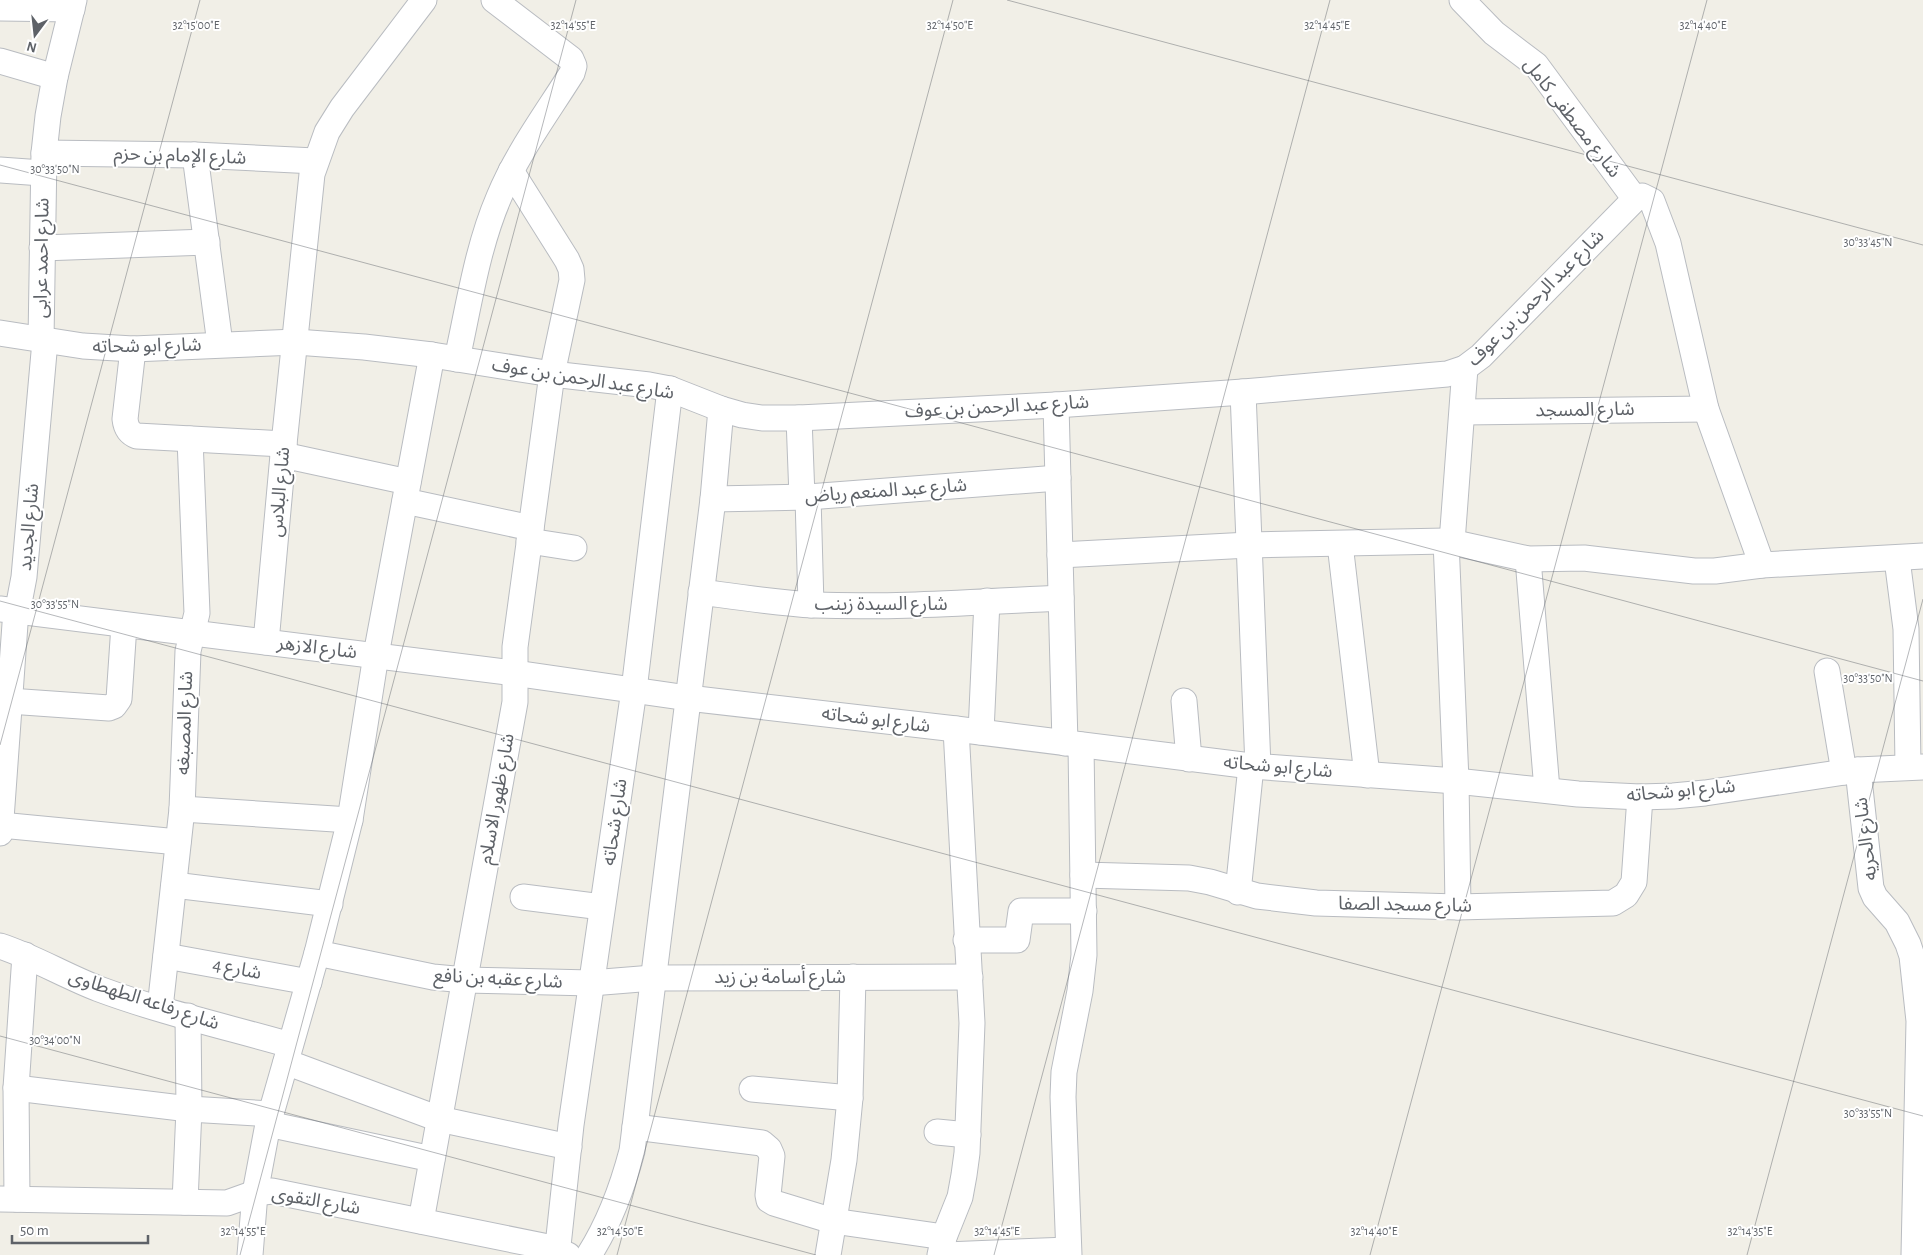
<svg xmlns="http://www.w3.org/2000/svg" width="1923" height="1255" font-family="'Alegreya Sans','Noto Sans Arabic',sans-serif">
<rect width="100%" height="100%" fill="#f1efe7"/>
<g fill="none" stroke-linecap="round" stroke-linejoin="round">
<g stroke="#b9bcc1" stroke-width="27">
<g id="minor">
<path d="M1462 0 1494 33 1536 65 1635 199"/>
<path d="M0 8 72 9"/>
<path d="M0 61 55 77"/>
<path d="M44 153 195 155 315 161"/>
<path d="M195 155 220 344"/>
<path d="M0 170 42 173"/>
<path d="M42 248 207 242"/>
<path d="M0 333 83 346 133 349 296 342 364 347 432 355 552 374 649 385 670 389 721 409 742 415 762 418H799L1056 405 1243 392 1447 374 1465 368 1481 356 1635 199 1642 196 1652 201 1668 243 1706 409 1762 565"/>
<path d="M41 340 44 153 48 116 55 77 74 0"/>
<path d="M133 349 125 419C126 428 129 433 137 436L284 444"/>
<path d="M457 359C469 305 477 248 499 197 517 153 547 113 572 73L574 66 571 59 494 0"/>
<path d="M1243 392 1258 767"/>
<path d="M1056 405 1065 743"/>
<path d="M1463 412 1706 409"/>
<path d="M799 418 802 497"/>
<path d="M283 455 408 482"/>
<path d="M808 497 811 605"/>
<path d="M713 499 808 497 1058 478"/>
<path d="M405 501 531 528"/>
<path d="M529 541 574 548"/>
<path d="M1446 541 1456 781 1458 907"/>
<path d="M1452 542 1465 368"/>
<path d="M1340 544 1367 775"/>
<path d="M1060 555 1249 545 1446 541 1528 559 1584 558 1694 571H1715L1762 565 1923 556"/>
<path d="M1528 559 1547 790"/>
<path d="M1897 559 1906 629 1908 767"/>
<path d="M701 592C738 597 777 603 814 605 897 608 979 602 1061 598"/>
<path d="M0 609 514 673 688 698 956 729 1251 766 1456 781 1578 794 1640 797 1673 796 1705 793 1858 770 1923 767"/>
<path d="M266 642 284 444 312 174 327 132 342 108 424 0"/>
<path d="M1827 671 1844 772"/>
<path d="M9 701 109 708 114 706 119 699 124 625"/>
<path d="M1184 701 1189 759"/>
<path d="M981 732 987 601"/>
<path d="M1858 770 1871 888 1875 897 1897 922 1908 944 1912 956 1919 1021 1914 1255"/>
<path d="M182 809 350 820"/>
<path d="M0 825 178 842"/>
<path d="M0 833 15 624 24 577 45 341"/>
<path d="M1083 875 1189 878 1210 882 1257 896 1316 903 1458 907 1613 903 1626 895 1634 882 1640 797"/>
<path d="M174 885 330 904"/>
<path d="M1238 892 1251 766"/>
<path d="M523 897 602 907"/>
<path d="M966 940H1017L1021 911H1084"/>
<path d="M0 946C34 957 65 976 99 989 161 1012 227 1027 290 1045"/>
<path d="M317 953 433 977 465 980 591 983 653 978 970 977"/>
<path d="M166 956 309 982"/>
<path d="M160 1008 182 809 188 651 197 613 190 439"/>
<path d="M286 1062 439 1119 569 1147"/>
<path d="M16 1088 189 1109 271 1114"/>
<path d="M752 1089 850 1098"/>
<path d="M268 1124 432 1159"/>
<path d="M635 1127 762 1143 769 1149 772 1156 768 1195 769 1200 774 1203 833 1221 944 1237"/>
<path d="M937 1132 968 1135"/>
<path d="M0 1199 227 1203 255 1193 272 1191 548 1247 568 1255"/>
<path d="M17 1199 16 1088 25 955"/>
<path d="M185 1202 189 1109 188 1016"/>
<path d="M421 1221 515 702V647L552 374 572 280 571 269 567 260 511 171"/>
<path d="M250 1255 255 1193 268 1124 317 953 350 820 376 655 432 355"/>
<path d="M557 1255 571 1125 634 690 670 389"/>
<path d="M589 1255C610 1222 622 1189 632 1151L713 499 721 409"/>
<path d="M828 1255 844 1160 850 1098 853 977"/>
<path d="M940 1255 944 1237 960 1197 964 1175 967 1153 972 1023 956 729"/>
<path d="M946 1255 1068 1250"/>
<path d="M1069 1255 1063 1097 1064 1072 1080 991 1084 955 1081 745"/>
</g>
</g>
<use href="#minor" stroke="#fff" stroke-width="25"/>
</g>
<path fill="none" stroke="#5e6268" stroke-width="1" stroke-opacity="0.45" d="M1007 0 1923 245M0 165 1923 681M0 601 1923 1116M0 745 200 0M0 1036 816 1255M240 1255 576 0M617 1255 953 0M994 1255 1330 0M1370 1255 1707 0M1747 1255 1923 599"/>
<g text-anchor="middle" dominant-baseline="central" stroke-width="4" stroke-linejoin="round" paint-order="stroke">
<g font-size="19" fill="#5e6268" stroke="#fff">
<text transform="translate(1572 118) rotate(52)">شارع مصطفى كامل</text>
<text transform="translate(180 156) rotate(2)">شارع الإمام بن حزم</text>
<text transform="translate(42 258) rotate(-89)">شارع احمد عرابى</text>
<text transform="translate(1536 298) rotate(-45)">شارع عبد الرحمن بن عوف</text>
<text transform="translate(147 346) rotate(-1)">شارع ابو شحاته</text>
<text transform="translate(583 379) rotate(9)">شارع عبد الرحمن بن عوف</text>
<text transform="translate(997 407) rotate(-3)">شارع عبد الرحمن بن عوف</text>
<text transform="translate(1585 410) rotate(-1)">شارع المسجد</text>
<text transform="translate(886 491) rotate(-4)">شارع عبد المنعم رياض</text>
<text transform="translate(280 492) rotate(-85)">شارع البلاس</text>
<text transform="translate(29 527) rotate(-85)">شارع الجديد</text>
<text x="881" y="604">شارع السيدة زينب</text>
<text transform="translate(317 648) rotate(7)">شارع الازهر</text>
<text transform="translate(876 720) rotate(7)">شارع ابو شحاته</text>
<text transform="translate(185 723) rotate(-88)">شارع المصبغه</text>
<text transform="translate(1278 767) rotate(5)">شارع ابو شحاته</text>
<text transform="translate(1681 791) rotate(-5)">شارع ابو شحاته</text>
<text transform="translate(497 799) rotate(-80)">شارع ظهور الاسلام</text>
<text transform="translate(615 822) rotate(-82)">شارع شحاته</text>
<text transform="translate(1866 839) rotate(-97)">شارع الحريه</text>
<text transform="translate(1405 905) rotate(1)">شارع مسجد الصفا</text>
<text transform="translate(237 969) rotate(11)">شارع 4</text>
<text x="780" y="977">شارع أسامة بن زيد</text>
<text transform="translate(498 979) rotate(3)">شارع عقبه بن نافع</text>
<text transform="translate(144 1000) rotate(18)">شارع رفاعه الطهطاوى</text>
<text transform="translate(316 1201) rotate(10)">شارع التقوى</text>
</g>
</g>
<g font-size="12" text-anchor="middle" fill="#5e6268" stroke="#fff" stroke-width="4" stroke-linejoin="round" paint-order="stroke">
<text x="196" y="29">32°15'00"E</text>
<text x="573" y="29">32°14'55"E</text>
<text x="950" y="29">32°14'50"E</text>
<text x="1327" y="29">32°14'45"E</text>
<text x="1703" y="29">32°14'40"E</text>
<text x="55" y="173">30°33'50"N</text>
<text x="1868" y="246">30°33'45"N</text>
<text x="55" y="608">30°33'55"N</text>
<text x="1868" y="682">30°33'50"N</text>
<text x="55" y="1044">30°34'00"N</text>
<text x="1868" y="1117">30°33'55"N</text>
<text x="243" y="1235">32°14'55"E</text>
<text x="620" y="1235">32°14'50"E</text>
<text x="997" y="1235">32°14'45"E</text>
<text x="1374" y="1235">32°14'40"E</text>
<text x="1750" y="1235">32°14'35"E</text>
</g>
<g transform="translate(35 35) rotate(195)" stroke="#ffffff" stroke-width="4" paint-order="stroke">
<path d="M0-4L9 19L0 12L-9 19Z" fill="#5e6268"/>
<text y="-8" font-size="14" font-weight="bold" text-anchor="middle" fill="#5e6268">N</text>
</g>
<path d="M12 1235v8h136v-8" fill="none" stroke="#5e6268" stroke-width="2.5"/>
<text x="20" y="1235" font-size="15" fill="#5e6268" stroke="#ffffff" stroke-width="4" paint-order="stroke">50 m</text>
</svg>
